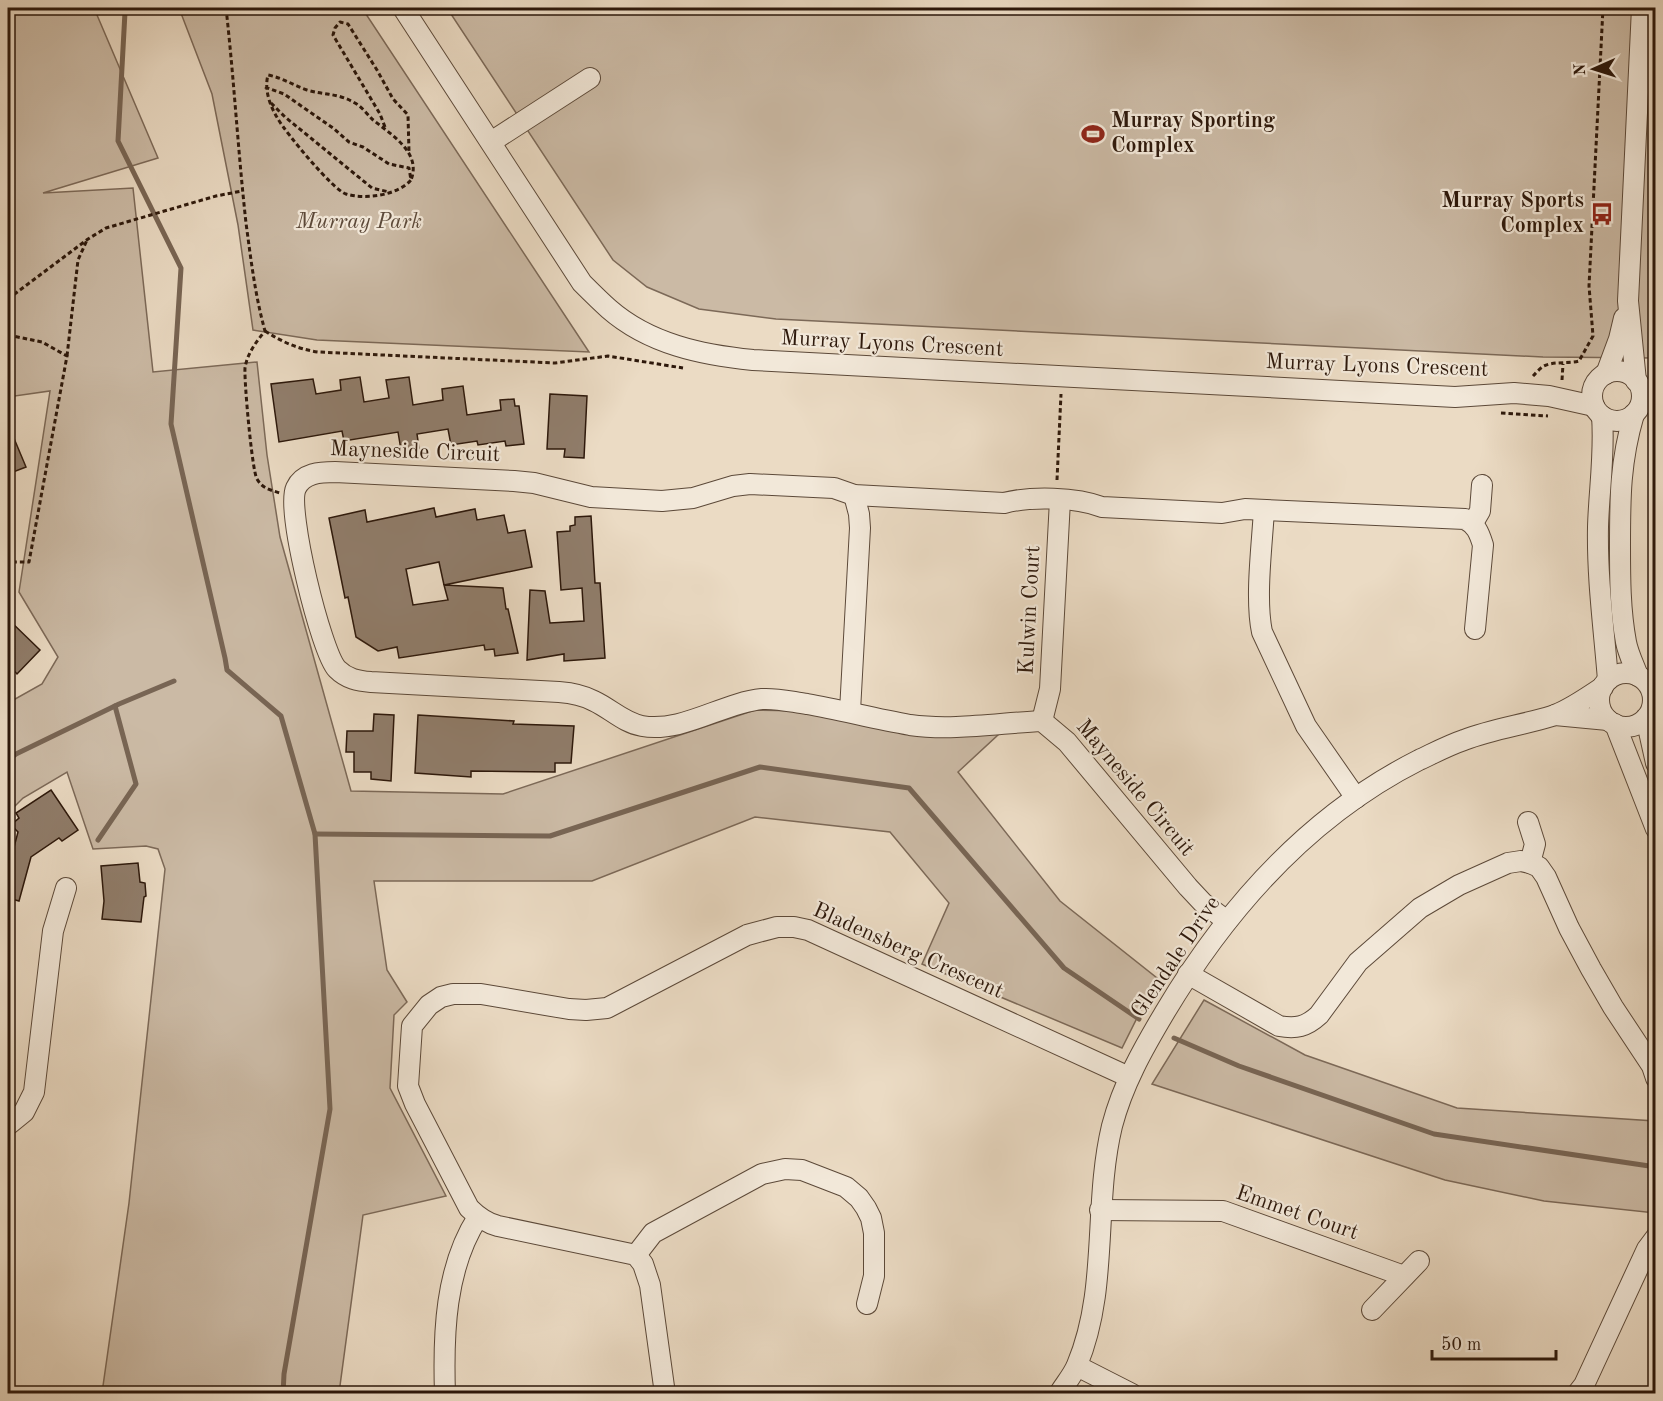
<svg xmlns="http://www.w3.org/2000/svg" width="1663" height="1401" font-family="'Old Standard TT',serif">
	<style>
		.green { fill: #cbbaa5; stroke: #7c6958; stroke-width: 1.5 }
		.lines { fill: none; stroke-linecap: round; stroke-linejoin: round }
		.stream { stroke: #786554; stroke-width: 5 }
		.building { fill: #907d6b; stroke: #2d180b; stroke-width: 1.5 }
		.minor-casing { stroke: #5c4939; stroke-width: 22 }
		.path { stroke: #2d180b; stroke-width: 3; stroke-dasharray: 4.5 3; stroke-linecap: butt }
		.minor { stroke: #f2e8d9; stroke-width: 20 }
		.labels { text-anchor: middle; dominant-baseline: central; stroke-width: 4.5; stroke-linejoin: round; paint-order: stroke }
		.poi-label { font-size: 22px; font-weight: bold; fill: #2d180b; stroke: #f2e8d9; text-anchor: start }
		.park-label { font-size: 22px; font-style: italic; fill: #5c4939; stroke: #f2e8d9 }
		.street-label { font-size: 22px; fill: #2d180b; stroke: #f2e8d9 }
	</style>
	<rect width="100%" height="100%" fill="#ebdbc4"/>
	<filter id="stains"><feTurbulence type="fractalNoise" baseFrequency=".00333" numOctaves="4"/><feColorMatrix values="0 0 0 0 .2 0 0 0 0 .09 0 0 0 0 .02 0 0 0 .5 -.17"/></filter>
	<radialGradient id="worn" r=".72"><stop offset=".6" stop-color="#630" stop-opacity="0"/><stop offset="1" stop-color="#630" stop-opacity=".3"/></radialGradient>
	<g class="green">
		<polygon points="8,8 94,8 158,158 43,193 133,188 153,372 257,362 267,455 280,537 351,791 503,794 755,710 809,711 999,734 958,772 1060,901 1157,978 1122,1048 922,964 949,903 890,832 755,817 592,881 374,881 387,970 407,1002 394,1015 390,1088 446,1196 363,1215 339,1393 102,1393 129,1203 165,869 158,849 146,846 93,849 67,772 23,798 8,813 8,703 42,684 58,657 19,592 50,391 8,397"/>
		<polygon points="179,8 362,8 589,352 317,340 253,330 238,225 212,94"/>
		<polygon points="447,8 1655,8 1655,358 1543,357 776,319 699,309 647,287 613,260"/>
		<polygon points="1204,1000 1305,1055 1457,1108 1655,1121 1655,1213 1544,1201 1445,1180 1152,1084"/>
	</g>
	<g class="lines">
		<g class="stream">
			<polyline points="121,8 125,12 118,141 181,268 171,424 225,658 227,670 281,716 315,834 330,1109 284,1374 283,1394"/>
			<polyline points="8,760 16,754 119,704 174,681"/>
			<polyline points="315,834 550,836 760,767 909,788 1064,968 1139,1019"/>
			<polyline points="98,840 136,784 115,706"/>
			<polyline points="1174,1038 1239,1066 1434,1134 1656,1167"/>
		</g>
	</g>
	<g class="building">
		<polygon points="360,377 364,402 389,398 386,380 409,377 413,405 443,400 442,389 463,386 467,415 501,410 500,400 514,399 515,406 519,406 524,444 506,446 505,441 478,445 477,441 451,445 448,429 417,434 420,454 402,456 398,432 344,441 342,431 279,442 271,384 313,379 316,394 341,390 340,380"/>
		<polygon points="550,394 587,396 584,458 564,457 565,449 547,449"/>
		<polygon points="8,424 26,467 8,474"/>
		<polygon points="434,508 436,517 475,509 477,520 504,515 508,533 525,530 532,567 444,585 439,562 406,569 413,605 448,600 444,585 503,588 506,609 508,609 518,653 495,656 494,649 485,650 484,645 399,658 397,647 378,651 356,637 348,597 345,598 329,518 365,510 367,522"/>
		<polygon points="591,516 595,583 600,583 605,658 564,661 564,654 527,660 530,590 545,591 550,623 584,621 582,588 561,590 557,532 570,531 570,526 575,525 575,517"/>
		<polygon points="8,619 40,650 17,674 8,664"/>
		<polygon points="374,714 394,715 391,781 371,779 371,772 354,772 354,752 346,752 347,731 373,731"/>
		<polygon points="418,715 514,721 513,724 574,726 571,763 555,763 555,772 471,771 471,777 415,773"/>
		<polygon points="51,790 78,830 62,841 59,838 31,857 19,901 8,898 8,853 12,855 18,832 11,825 19,818 16,813"/>
		<polygon points="138,863 140,882 145,883 146,896 144,897 141,922 102,919 104,901 101,866"/>
	</g>
	<g class="lines">
		<g class="minor-casing">
			<g id="minor">
				<path d="M403,8L582,283C591,292 600,301 609,309C649,344 702,355 753,360L1455,397L1514,393L1549,396L1594,406"/>
				<polyline points="491,142 590,78"/>
				<circle cx="1617" cy="396" r="25"/>
				<polyline points="1606,374 1619,339 1624,318"/>
				<polyline points="1636,381 1628,301 1642,8"/>
				<path d="M1634,414C1620,462 1620,497 1620,546C1620,577 1620,610 1626,642C1628,653 1634,665 1638,676"/>
				<path d="M1602,416C1605,453 1599,490 1598,527C1597,579 1604,629 1608,680"/>
				<path d="M1264,510C1262,545 1255,599 1262,632L1306,726L1356,798"/>
				<polyline points="1473,523 1480,511 1482,485"/>
				<circle cx="1626" cy="700" r="27"/>
				<polyline points="850,711 860,528 859,514 854,495"/>
				<polyline points="1555,715 1608,720"/>
				<polyline points="1646,718 1656,763"/>
				<polyline points="1042,721 1050,689 1060,500"/>
				<polyline points="1615,724 1656,829"/>
				<polyline points="1528,822 1535,844 1530,863"/>
				<path d="M1227,921L1203,903L1188,887L1067,742L1042,721C999,723 953,731 910,725C875,719 841,710 807,704C792,702 777,698 762,699C722,703 683,733 642,726C624,723 611,709 594,701C583,695 572,693 559,692L371,682C358,681 347,679 337,669C321,652 286,509 296,488C303,473 320,472 335,472L514,481L534,483L591,497L662,501L693,498L733,486L750,484L834,488L854,495L1004,503C1031,496 1076,497 1102,507L1222,513L1245,509L1465,519C1476,525 1479,532 1483,545L1475,629"/>
				<path d="M1188,974L1279,1026C1296,1029 1306,1027 1319,1015L1358,962L1420,908L1459,885L1508,863L1521,861L1530,863L1539,867L1546,877L1569,928L1591,969L1613,1007L1652,1066L1656,1078"/>
				<polyline points="8,1125 24,1112 34,1092 53,931 66,888"/>
				<polyline points="1100,1210 1223,1211 1404,1276"/>
				<polyline points="636,1255 653,1233 762,1174 785,1169 802,1170 846,1187 859,1198 866,1208 871,1218 874,1233 874,1276 867,1304"/>
				<polyline points="1372,1310 1419,1261"/>
				<polyline points="1077,1366 1132,1394"/>
				<path d="M445,1394C443,1334 445,1268 478,1217"/>
				<path d="M665,1394L650,1285L643,1264L636,1255L498,1226C486,1223 478,1217 469,1208L415,1104L408,1086L412,1026L429,1005L441,997L453,994H481L569,1009L586,1010L607,1008L747,935L777,927H794L808,930L1129,1077"/>
				<path d="M1059,1394C1065,1384 1073,1375 1077,1365C1109,1289 1093,1205 1112,1126C1123,1084 1143,1049 1165,1012C1227,908 1310,815 1419,760C1434,753 1449,745 1464,740C1492,729 1523,725 1552,716C1570,710 1587,697 1603,687"/>
				<polyline points="1577,1394 1584,1385 1647,1249 1656,1237"/>
			</g>
		</g>
		<g class="path">
			<path d="M226,8C234,79 238,151 246,223C251,260 255,295 265,331C256,342 247,354 245,368C244,380 252,471 257,479C262,488 270,490 280,493"/>
			<path d="M265,87L284,94L333,128L349,142L363,147L389,164L409,168L411,180C398,195 366,200 346,194C333,190 286,133 278,119C270,106 264,90 268,75C283,78 293,85 307,90C324,95 338,93 355,103C362,107 367,114 372,119C390,134 422,152 411,180"/>
			<polyline points="271,103 285,117 372,188 389,192"/>
			<polyline points="385,127 380,114 333,35 335,28 340,22 348,24 377,70 393,99 408,115 409,152"/>
			<polyline points="8,299 88,239 106,228 216,196 242,191"/>
			<path d="M265,331C282,342 298,349 318,352L555,363L608,356L683,368"/>
			<polyline points="8,335 42,342 67,356 29,562 8,562"/>
			<polyline points="1651,345 1655,345 1654,364"/>
			<polyline points="1655,345 1656,333"/>
			<polyline points="67,356 78,260 87,240"/>
			<path d="M1533,376C1536,373 1540,368 1544,366C1554,361 1569,364 1579,361L1593,336L1589,286L1603,8"/>
			<polyline points="1562,380 1563,364"/>
			<polyline points="1501,413 1548,416"/>
			<polyline points="1057,480 1061,394"/>
		</g>
		<use href="#minor" class="minor"/>
	</g>
	<defs>
		<g id="stadium-bare" transform="scale(1.8)"><path d="M0-5a6.5 5 0 1 0 0 10a6.5 5 0 1 0 0-10ZM-3.5-1.8h7v3.6h-7Z" fill="#8f2418" stroke="#f2e8d9" stroke-width="2.5" paint-order="stroke"/></g>
		<g id="bus-bare" transform="scale(1.8)"><path d="M-5-6H5V4H4V6H2V4H-2V6H-4V4H-5ZM-3.5-4V0h7V-4ZM-3.5 1.2v1.5H-2V1.2ZM2 1.2v1.5H3.5V1.2Z" fill="#8f2418" stroke="#f2e8d9" stroke-width="2.5" paint-order="stroke"/></g>
	</defs>
	<g fill-rule="evenodd">
		<use href="#stadium-bare" x="1093" y="134"/>
		<use href="#bus-bare" x="1602" y="214"/>
	</g>
	<g class="labels">
		<g class="poi-label">
			<text x="1111" y="121">Murray Sporting<tspan x="1111" dy="25">Complex</tspan></text>
			<text x="1584" y="201" text-anchor="end">Murray Sports<tspan x="1584" dy="25">Complex</tspan></text>
		</g>
		<g class="park-label">
			<text x="359" y="222">Murray Park</text>
		</g>
		<g class="street-label">
			<text transform="translate(892 344) rotate(3)">Murray Lyons Crescent</text>
			<text transform="translate(1377 366) rotate(2)">Murray Lyons Crescent</text>
			<text transform="translate(415 452) rotate(2)">Mayneside Circuit</text>
			<text transform="translate(1030 610) rotate(-87)">Kulwin Court</text>
			<text transform="translate(1135 788) rotate(50)">Mayneside Circuit</text>
			<text transform="translate(908 951) rotate(24)">Bladensberg Crescent</text>
			<text transform="translate(1176 957) rotate(-56)">Glendale Drive</text>
			<text transform="translate(1297 1213) rotate(19)">Emmet Court</text>
		</g>
	</g>
	<rect width="1663" height="1401" fill="none" stroke="#ebdbc4" stroke-width="30"/>
	<rect x="9" y="9" width="1645" height="1383" fill="none" stroke="#2d180b" stroke-width="3"/>
	<rect x="15" y="15" width="1633" height="1371" fill="none" stroke="#2d180b" stroke-width="1.5"/>
	<g transform="translate(1594 69) rotate(267)" stroke="#f2e8d9" stroke-width="4.5" paint-order="stroke">
	<path d="M0-4.5L10 22L0 15L-10 22Z" fill="#2d180b"/>
	<text y="-9" font-size="16" font-weight="bold" text-anchor="middle" fill="#2d180b">N</text>
	</g>
	<path d="M1432 1350v9h124v-9" fill="none" stroke="#2d180b" stroke-width="3"/>
	<text x="1441" y="1350" font-size="18" fill="#2d180b" stroke="#f2e8d9" stroke-width="4.5" paint-order="stroke">50 m</text>
	<rect width="100%" height="100%" filter="url(#stains)"/>
	<rect width="100%" height="100%" fill="url(#worn)"/>
</svg>
